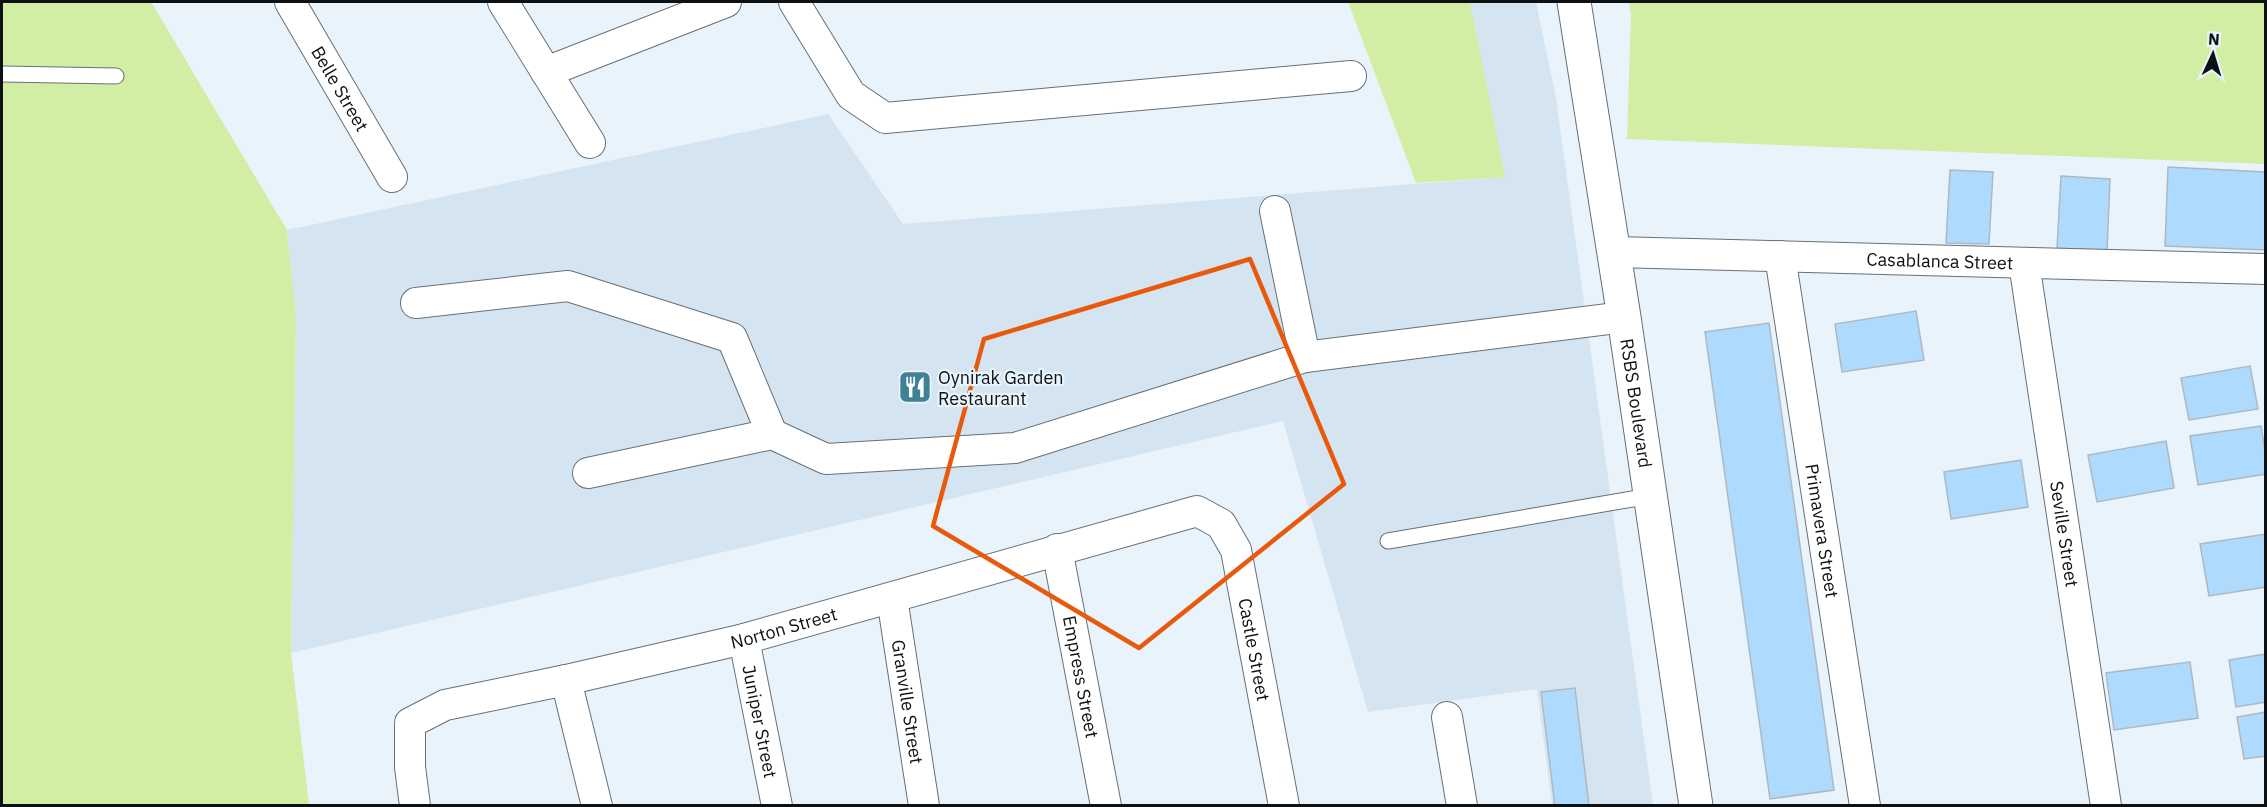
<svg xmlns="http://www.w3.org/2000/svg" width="2267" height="807" font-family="'IBM Plex Sans',sans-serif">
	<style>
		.built { fill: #d4e4f1 }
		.green { fill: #d2eda4 }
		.building { fill: #aedafd; stroke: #afb8c0; stroke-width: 1.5 }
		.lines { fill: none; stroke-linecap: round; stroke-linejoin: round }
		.service-casing { stroke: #677077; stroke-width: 17 }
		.minor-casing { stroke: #677077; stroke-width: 32 }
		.tertiary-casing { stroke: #677077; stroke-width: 35 }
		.service { stroke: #fff; stroke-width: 15 }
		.minor { stroke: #fff; stroke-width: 30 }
		.tertiary { stroke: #fff; stroke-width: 33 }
		.marked { fill: none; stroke: #e8590c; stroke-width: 4.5; stroke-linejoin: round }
		.labels { text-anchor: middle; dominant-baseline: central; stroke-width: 4.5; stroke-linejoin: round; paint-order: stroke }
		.street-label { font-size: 18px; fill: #0d1114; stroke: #e9f3fc }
		.poi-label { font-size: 18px; fill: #0d1114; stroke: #e9f3fc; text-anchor: start }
	</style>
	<rect width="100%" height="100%" fill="#e9f3fc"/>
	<polygon class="built" points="1470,2 1536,2 1556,98 1653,805 1552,805 1537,689 1368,712 1283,421 291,653 296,316 287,230 828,114 903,224 1504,177"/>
	<g class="green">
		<polygon points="2,2 151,2 287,230 296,316 291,653 309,805 2,806"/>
		<polygon points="1348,2 1470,2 1505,177 1416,183"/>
		<polygon points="1629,2 2265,2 2265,164 1627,139 1631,15"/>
	</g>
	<g class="building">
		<polygon points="2168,167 2266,172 2266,250 2165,246"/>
		<polygon points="1950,170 1993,172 1989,244 1946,243"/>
		<polygon points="2061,176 2110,179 2107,251 2057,248"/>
		<polygon points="1916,311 1924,360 1842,372 1835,324"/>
		<polygon points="1769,323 1834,790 1770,799 1705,332"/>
		<polygon points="2250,366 2258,409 2189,420 2181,378"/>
		<polygon points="2261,426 2266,456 2266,474 2198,485 2190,436"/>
		<polygon points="2166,441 2174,488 2097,502 2088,455"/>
		<polygon points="2021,460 2028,507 1951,519 1944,472"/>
		<polygon points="2266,534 2266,587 2209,596 2200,544"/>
		<polygon points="2266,654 2266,702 2236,707 2229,660"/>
		<polygon points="2190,662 2198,718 2114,730 2106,673"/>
		<polygon points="1575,688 1589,806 1555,806 1541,692"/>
		<polygon points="2266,712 2266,756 2244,759 2237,717"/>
	</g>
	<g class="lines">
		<g class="service-casing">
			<g id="service">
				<polyline points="2,74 116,76"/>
				<polyline points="1388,541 1650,496"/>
			</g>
		</g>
		<g class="minor-casing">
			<g id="minor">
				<path id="s1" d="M290,2L392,177"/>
				<polyline points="503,2 590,143"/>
				<polyline points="794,2 851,95 885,118 1351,76"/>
				<polyline points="546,72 726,2"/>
				<polyline points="1275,211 1305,357"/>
				<path id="s2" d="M1614,252L2266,269"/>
				<path id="s3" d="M1780,256L1865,806"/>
				<path id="s4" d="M2024,263L2106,806"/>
				<polyline points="416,303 568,286 732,338 772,434 826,459 1015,448 1305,357 1624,317"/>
				<polyline points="588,473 772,434"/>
				<path id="s5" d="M1057,549L1106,806"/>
				<path id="s6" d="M892,598L924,806"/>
				<path id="s7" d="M744,639L777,806"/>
				<polyline points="566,680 597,806"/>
				<polyline points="1447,717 1462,806"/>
				<path id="s8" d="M415,806L410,767V723L445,705L566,680L744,639L1197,511L1221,524L1236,550L1284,806"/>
			</g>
		</g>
		<g class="tertiary-casing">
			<g id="tertiary">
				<path id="s9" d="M1574,2L1624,317L1696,806"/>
			</g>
		</g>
		<use href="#service" class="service"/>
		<use href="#minor" class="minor"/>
		<use href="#tertiary" class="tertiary"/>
	</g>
	<path class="marked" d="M1250,259L1344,484L1139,648L933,526L984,339Z"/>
	<defs>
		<g id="restaurant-square" transform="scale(1.725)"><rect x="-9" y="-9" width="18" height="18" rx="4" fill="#418195" stroke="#e9f3fc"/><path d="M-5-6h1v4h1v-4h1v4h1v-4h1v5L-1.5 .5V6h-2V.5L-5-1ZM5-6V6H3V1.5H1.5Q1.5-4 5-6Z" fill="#fff"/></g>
	</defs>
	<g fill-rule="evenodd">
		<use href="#restaurant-square" x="915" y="387"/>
	</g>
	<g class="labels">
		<g class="street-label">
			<text stroke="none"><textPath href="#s1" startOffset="100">Belle Street</textPath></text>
			<text stroke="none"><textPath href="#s2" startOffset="326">Casablanca Street</textPath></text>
			<text stroke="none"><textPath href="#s9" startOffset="406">RSBS Boulevard</textPath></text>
			<text stroke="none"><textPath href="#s3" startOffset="278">Primavera Street</textPath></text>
			<text stroke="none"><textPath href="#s4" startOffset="274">Seville Street</textPath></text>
			<text stroke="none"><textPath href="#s8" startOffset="470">Norton Street</textPath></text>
			<text stroke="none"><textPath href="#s8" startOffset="1058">Castle Street</textPath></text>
			<text stroke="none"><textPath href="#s5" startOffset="130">Empress Street</textPath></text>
			<text stroke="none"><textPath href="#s6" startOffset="105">Granville Street</textPath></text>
			<text stroke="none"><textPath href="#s7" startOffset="84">Juniper Street</textPath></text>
		</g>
		<g class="poi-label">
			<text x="938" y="377">Oynirak Garden<tspan x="938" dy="21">Restaurant</tspan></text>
		</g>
	</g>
	<rect width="2267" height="807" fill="none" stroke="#0d1114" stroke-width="6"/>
	<g transform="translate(2213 54) rotate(4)" stroke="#e9f3fc" stroke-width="4.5" paint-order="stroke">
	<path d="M0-4.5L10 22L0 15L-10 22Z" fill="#0d1114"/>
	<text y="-9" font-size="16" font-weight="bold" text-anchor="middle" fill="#0d1114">N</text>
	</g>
</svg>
